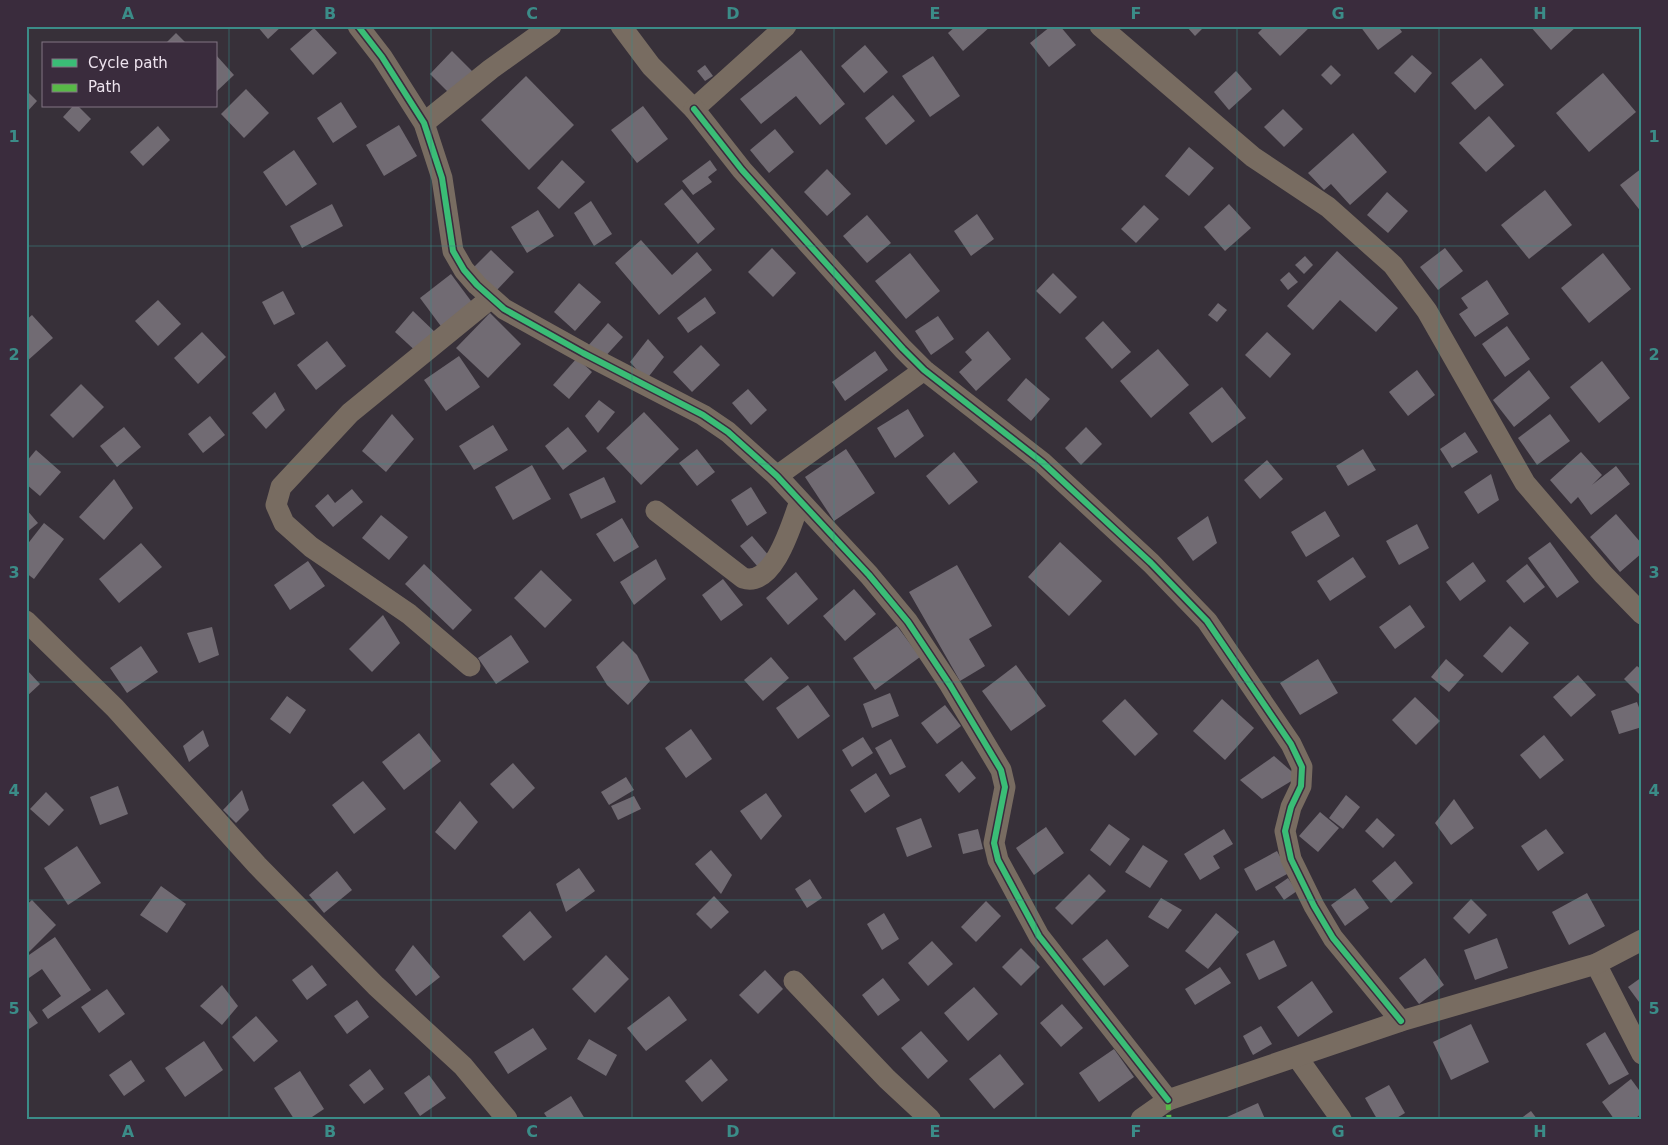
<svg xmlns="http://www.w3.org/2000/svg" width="1668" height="1145" font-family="'DejaVu Sans',sans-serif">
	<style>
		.building { fill: #716b73 }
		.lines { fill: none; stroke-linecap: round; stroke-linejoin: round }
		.minor { stroke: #786c61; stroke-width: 21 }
		.quiet { stroke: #58b947; stroke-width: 5; stroke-dasharray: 10 5; stroke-linecap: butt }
		.cycleway-casing { stroke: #3a2c3d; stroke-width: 9 }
		.cycleway { stroke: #3abd76; stroke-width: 6 }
		.grid { fill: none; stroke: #3b8c88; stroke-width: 1; stroke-opacity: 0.55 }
		.neatline { fill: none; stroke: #3b8c88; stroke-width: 2 }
		.grid-label { font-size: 16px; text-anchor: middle; font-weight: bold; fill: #3b8c88 }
	</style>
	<rect width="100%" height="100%" fill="#373039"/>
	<g class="building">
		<polygon points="257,26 282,26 268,39"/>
		<polygon points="956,26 991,26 963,51 948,33"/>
		<polygon points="1051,26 1060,26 1076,45 1049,67 1030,43"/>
		<polygon points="1186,26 1205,26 1195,36"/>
		<polygon points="1265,26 1311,26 1280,56 1258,33"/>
		<polygon points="1360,26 1398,26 1402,32 1378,50"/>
		<polygon points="1530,26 1577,26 1551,50"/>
		<polygon points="314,28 337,53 313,75 290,49"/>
		<polygon points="176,33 187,44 165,44"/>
		<polygon points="865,45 888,72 864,93 841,66"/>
		<polygon points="801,50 845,104 820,125 796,96 761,124 740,99"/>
		<polygon points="452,51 476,75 454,98 430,74"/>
		<polygon points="216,55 234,75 216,92"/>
		<polygon points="1412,55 1432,73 1415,93 1394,73"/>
		<polygon points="933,56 960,96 930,117 902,76"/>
		<polygon points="1481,58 1504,85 1475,110 1451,83"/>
		<polygon points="705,65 713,76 705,81 697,71"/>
		<polygon points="1331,65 1341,75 1331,85 1321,75"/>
		<polygon points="1236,71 1252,89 1229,110 1214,92"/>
		<polygon points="1603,73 1636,112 1589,152 1556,113"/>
		<polygon points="526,76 574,125 529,170 481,120"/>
		<polygon points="246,89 269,113 244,138 221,114"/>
		<polygon points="26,90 37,101 26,113"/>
		<polygon points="893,95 915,121 886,145 865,118"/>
		<polygon points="341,102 357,127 333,143 317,118"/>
		<polygon points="73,106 78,106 91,119 79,132 63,117"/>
		<polygon points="643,106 668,139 637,163 611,130"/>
		<polygon points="1283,109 1303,129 1284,147 1264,127"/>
		<polygon points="1489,116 1515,146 1486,172 1459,143"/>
		<polygon points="399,125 417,156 384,176 366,145"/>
		<polygon points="158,126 170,140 143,166 130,152"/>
		<polygon points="775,129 794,152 769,173 750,150"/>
		<polygon points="1353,133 1387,172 1350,205 1331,184 1324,190 1308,173"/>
		<polygon points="1189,147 1214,168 1189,196 1165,176"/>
		<polygon points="294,150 317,184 286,206 263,172"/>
		<polygon points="562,160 585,182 559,209 537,188"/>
		<polygon points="710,160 717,170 708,177 712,182 693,195 682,181"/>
		<polygon points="1642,168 1642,213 1620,185"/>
		<polygon points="827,169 851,194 827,216 804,192"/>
		<polygon points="682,189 715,229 698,244 664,204"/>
		<polygon points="1545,190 1572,225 1529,259 1501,225"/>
		<polygon points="1387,192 1408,211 1388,233 1367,215"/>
		<polygon points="591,201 612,234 594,246 574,213"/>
		<polygon points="332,204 343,226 302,248 290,226"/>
		<polygon points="1229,204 1251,228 1225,251 1204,227"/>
		<polygon points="1144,205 1159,219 1136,243 1121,229"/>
		<polygon points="538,210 554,236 527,253 511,227"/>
		<polygon points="977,214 994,239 971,256 954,231"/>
		<polygon points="867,215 891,243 867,263 843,236"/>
		<polygon points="641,240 672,275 697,252 712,270 659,315 615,263"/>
		<polygon points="772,248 796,273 773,297 748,272"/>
		<polygon points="1445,248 1463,271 1438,290 1420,267"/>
		<polygon points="491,250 514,272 496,291 473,268"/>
		<polygon points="1337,251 1398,308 1376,332 1340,300 1313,330 1287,306"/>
		<polygon points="910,253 940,291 906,319 875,281"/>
		<polygon points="1603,253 1631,289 1589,323 1561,288"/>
		<polygon points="1305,256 1313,265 1304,274 1295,265"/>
		<polygon points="1289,272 1298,282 1288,290 1280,280"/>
		<polygon points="1053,273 1077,297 1060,314 1036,291"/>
		<polygon points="451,274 474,305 443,329 420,298"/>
		<polygon points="1487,280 1509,314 1475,337 1459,314 1468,308 1461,298"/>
		<polygon points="579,283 601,302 575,331 554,312"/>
		<polygon points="283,291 295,314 274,325 262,302"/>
		<polygon points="705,297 716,313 688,333 677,318"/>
		<polygon points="158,300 181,324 158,346 135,321"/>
		<polygon points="1218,303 1227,310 1217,322 1208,315"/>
		<polygon points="413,311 438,335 420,355 395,332"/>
		<polygon points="490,313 521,344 488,378 456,348"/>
		<polygon points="32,315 53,338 26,362 26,320"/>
		<polygon points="938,316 954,339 931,355 915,331"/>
		<polygon points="1103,321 1131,352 1112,369 1085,338"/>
		<polygon points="608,323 623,337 602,360 587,347"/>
		<polygon points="1507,326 1530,359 1505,377 1482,344"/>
		<polygon points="988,331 1011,359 976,391 959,372 972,360 965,352"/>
		<polygon points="202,332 226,357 198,384 174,358"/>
		<polygon points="1267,332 1291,354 1270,378 1245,355"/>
		<polygon points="648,339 664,357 646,380 630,362"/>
		<polygon points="327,341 346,366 316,390 297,365"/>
		<polygon points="701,345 720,365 692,392 673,372"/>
		<polygon points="1158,349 1189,385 1151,418 1120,381"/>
		<polygon points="875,351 888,370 845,401 832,382"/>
		<polygon points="459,356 480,387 446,411 424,380"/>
		<polygon points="577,358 592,372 569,399 553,385"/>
		<polygon points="1602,361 1630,398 1599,423 1570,387"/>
		<polygon points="1417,370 1435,395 1408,416 1389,392"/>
		<polygon points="1529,370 1550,398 1514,427 1493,400"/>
		<polygon points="1026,378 1050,399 1031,421 1007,400"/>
		<polygon points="81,384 104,407 73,438 50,415"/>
		<polygon points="1222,387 1246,418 1212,443 1189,413"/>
		<polygon points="748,389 767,410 751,425 732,403"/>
		<polygon points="275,392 285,410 266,429 252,413"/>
		<polygon points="599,400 615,412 598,433 585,416"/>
		<polygon points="908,409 924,436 895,458 877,428"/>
		<polygon points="644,412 679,449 641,485 606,448"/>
		<polygon points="392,414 414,439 386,472 362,451"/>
		<polygon points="1550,414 1570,441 1537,465 1518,438"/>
		<polygon points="210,416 225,435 203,453 188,434"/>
		<polygon points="493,425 508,450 474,470 459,446"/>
		<polygon points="124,427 141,447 117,467 100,446"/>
		<polygon points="568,427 587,451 563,470 545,446"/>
		<polygon points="1086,427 1102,444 1081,465 1065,448"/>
		<polygon points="1465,432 1478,452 1452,468 1440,449"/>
		<polygon points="697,449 715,472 697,486 679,463"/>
		<polygon points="846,449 875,493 834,521 805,477"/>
		<polygon points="1363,449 1376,470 1348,486 1336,466"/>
		<polygon points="36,450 61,472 40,496 26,484 26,462"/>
		<polygon points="954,452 978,482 949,505 926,476"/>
		<polygon points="1581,452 1602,475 1592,485 1616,466 1630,484 1591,515 1578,497 1571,504 1550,480"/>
		<polygon points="1267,460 1283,479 1260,499 1244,480"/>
		<polygon points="532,465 551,499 513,520 495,487"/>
		<polygon points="1491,474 1499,500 1478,514 1464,492"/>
		<polygon points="604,477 616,502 581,519 569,494"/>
		<polygon points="114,479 133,508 104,540 79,517"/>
		<polygon points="751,487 767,513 747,526 731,500"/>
		<polygon points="352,489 363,502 333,527 315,506 328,494 335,503"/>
		<polygon points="26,509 38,523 26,533"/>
		<polygon points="1325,511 1340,536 1306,557 1291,532"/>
		<polygon points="1616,514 1642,544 1642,553 1620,572 1590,537"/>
		<polygon points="381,515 408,537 389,560 362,538"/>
		<polygon points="1208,516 1217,543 1193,561 1177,538"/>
		<polygon points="622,518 639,547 614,562 596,534"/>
		<polygon points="44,523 64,539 34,579 26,573 26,546"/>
		<polygon points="1417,524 1429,548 1399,565 1386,541"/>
		<polygon points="752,536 770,557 758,567 740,546"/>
		<polygon points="1060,542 1102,581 1069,616 1028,577"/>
		<polygon points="1550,542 1579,582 1557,598 1528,558"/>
		<polygon points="141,543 162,567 119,603 99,579"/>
		<polygon points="1353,557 1366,577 1330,601 1317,581"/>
		<polygon points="656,559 666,579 634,605 620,582"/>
		<polygon points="308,561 325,586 290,610 274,585"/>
		<polygon points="1473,562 1486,581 1460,601 1446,582"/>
		<polygon points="424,564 472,610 453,630 405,584"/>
		<polygon points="1527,564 1545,587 1524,603 1506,581"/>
		<polygon points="957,565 992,626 969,639 985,666 960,681 909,592"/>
		<polygon points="541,570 572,600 545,628 514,598"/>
		<polygon points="796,572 818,599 788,625 766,598"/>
		<polygon points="723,579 743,605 721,621 702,595"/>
		<polygon points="854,589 876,614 845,641 823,616"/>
		<polygon points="1410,605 1425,627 1395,649 1379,627"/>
		<polygon points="383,615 400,643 372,672 349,649"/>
		<polygon points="897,626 920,657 875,690 853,658"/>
		<polygon points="1510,626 1529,643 1502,673 1483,656"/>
		<polygon points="212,627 219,655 199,663 187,633"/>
		<polygon points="511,635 529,662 496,684 478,658"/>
		<polygon points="623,641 637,655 650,681 628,705 607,685 596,667"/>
		<polygon points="141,646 158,672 127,693 110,668"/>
		<polygon points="771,657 789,678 763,701 744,680"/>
		<polygon points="1318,659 1338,693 1300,715 1280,683"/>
		<polygon points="1446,659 1464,675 1449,692 1431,677"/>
		<polygon points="1016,665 1046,706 1011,731 982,691"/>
		<polygon points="1637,666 1642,670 1642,697 1624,679"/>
		<polygon points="26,669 40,684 26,697"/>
		<polygon points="1578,675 1596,695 1571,717 1553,697"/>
		<polygon points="808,685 830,716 798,739 776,708"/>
		<polygon points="890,693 899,716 872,728 863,704"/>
		<polygon points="287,696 306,710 290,734 270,719"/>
		<polygon points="1415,697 1440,721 1416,745 1392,720"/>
		<polygon points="1125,699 1158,734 1135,756 1102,721"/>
		<polygon points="1222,699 1254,728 1225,760 1193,731"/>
		<polygon points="1637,702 1642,716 1642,727 1619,734 1611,711"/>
		<polygon points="945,705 961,726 937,744 921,723"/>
		<polygon points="691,729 712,759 686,778 665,748"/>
		<polygon points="203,730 209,746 189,762 183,746"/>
		<polygon points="419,733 441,761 404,790 382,762"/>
		<polygon points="1544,735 1564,760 1540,779 1520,755"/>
		<polygon points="863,737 873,753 852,767 842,750"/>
		<polygon points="891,739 906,767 890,775 875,748"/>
		<polygon points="1274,756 1298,777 1262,799 1240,780"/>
		<polygon points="962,761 976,778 959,793 945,775"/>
		<polygon points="513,763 535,788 513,809 490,784"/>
		<polygon points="876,773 890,796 865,813 850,790"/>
		<polygon points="626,777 634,790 609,805 601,792"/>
		<polygon points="363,781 386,809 354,834 332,805"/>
		<polygon points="118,786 128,814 100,825 90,797"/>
		<polygon points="242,790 249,810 236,823 223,810"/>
		<polygon points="46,792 64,810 49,826 30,809"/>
		<polygon points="766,793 782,816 761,840 740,811"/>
		<polygon points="1346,795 1360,807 1343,829 1329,818"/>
		<polygon points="634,796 641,809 618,820 611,806"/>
		<polygon points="1454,799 1474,828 1451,845 1435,823"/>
		<polygon points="460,801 478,822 455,850 435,832"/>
		<polygon points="1320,812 1339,828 1318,852 1299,836"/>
		<polygon points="921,818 932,847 907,857 896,828"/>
		<polygon points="1377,818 1395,835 1383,848 1365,831"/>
		<polygon points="1109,824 1130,839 1110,866 1090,850"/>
		<polygon points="1046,827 1064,853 1034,875 1016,848"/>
		<polygon points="978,829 983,849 963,854 958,834"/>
		<polygon points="1224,829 1233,844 1213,856 1220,868 1200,880 1184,854"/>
		<polygon points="1546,829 1564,853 1538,871 1521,846"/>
		<polygon points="1143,845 1168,861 1150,888 1125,872"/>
		<polygon points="77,846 101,883 68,905 44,868"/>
		<polygon points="711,850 732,875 721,894 695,864"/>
		<polygon points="1277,851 1289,873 1256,891 1244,869"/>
		<polygon points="1395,861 1413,883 1391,903 1372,881"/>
		<polygon points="579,868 595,891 566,912 556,884"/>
		<polygon points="337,871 352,890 324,913 309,895"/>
		<polygon points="1089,874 1106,891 1072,925 1055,908"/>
		<polygon points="1288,878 1297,891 1284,900 1275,887"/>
		<polygon points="810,879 822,898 807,908 795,889"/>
		<polygon points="161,886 186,904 167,933 140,915"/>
		<polygon points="1355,888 1369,908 1345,926 1331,905"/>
		<polygon points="1587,893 1605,926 1569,945 1552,912"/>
		<polygon points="714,896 729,912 711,929 696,914"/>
		<polygon points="1161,898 1182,910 1168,929 1148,917"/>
		<polygon points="1471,899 1487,915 1469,934 1453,918"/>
		<polygon points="32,900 56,925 28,953 26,905"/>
		<polygon points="986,901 1001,916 976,942 961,927"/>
		<polygon points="530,911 552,937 524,961 502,936"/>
		<polygon points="884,913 899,939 882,950 867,924"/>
		<polygon points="1216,913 1239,932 1208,969 1185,951"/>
		<polygon points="55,937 91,990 48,1019 42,1010 61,996 42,969 26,980 26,957"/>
		<polygon points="1497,938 1508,968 1475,980 1464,950"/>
		<polygon points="1107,939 1129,966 1104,986 1082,959"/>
		<polygon points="1274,940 1287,966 1259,980 1246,954"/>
		<polygon points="932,941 953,964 928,986 908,963"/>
		<polygon points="413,945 440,977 416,996 395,970"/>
		<polygon points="1021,948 1040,967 1021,986 1002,967"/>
		<polygon points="606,955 629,979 595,1013 572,989"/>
		<polygon points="1425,958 1444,985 1419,1004 1399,978"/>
		<polygon points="312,965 327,985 307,1000 292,980"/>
		<polygon points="1220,967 1231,983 1195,1005 1185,989"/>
		<polygon points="765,970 783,989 758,1014 739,995"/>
		<polygon points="1642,977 1642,1006 1628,987"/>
		<polygon points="883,978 900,1000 878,1016 862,995"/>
		<polygon points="1312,981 1333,1012 1298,1037 1277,1007"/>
		<polygon points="222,985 238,1006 222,1025 200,1006"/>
		<polygon points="974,987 998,1014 968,1041 944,1013"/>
		<polygon points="107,989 125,1014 99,1033 81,1007"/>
		<polygon points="669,996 687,1020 646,1051 627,1028"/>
		<polygon points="357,1000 369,1017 347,1034 334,1016"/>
		<polygon points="1062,1004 1083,1028 1061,1047 1040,1023"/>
		<polygon points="26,1006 38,1023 26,1031"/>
		<polygon points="256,1016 278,1041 254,1062 232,1037"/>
		<polygon points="1471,1024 1489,1062 1451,1080 1433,1042"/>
		<polygon points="1261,1026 1272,1044 1253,1055 1243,1036"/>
		<polygon points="533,1028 547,1049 508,1074 494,1052"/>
		<polygon points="921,1031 948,1061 928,1079 901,1048"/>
		<polygon points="1605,1032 1629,1074 1609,1085 1586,1044"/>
		<polygon points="589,1039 617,1055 606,1076 577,1059"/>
		<polygon points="204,1041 223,1070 185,1097 165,1068"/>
		<polygon points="1114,1049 1134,1077 1099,1102 1079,1073"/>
		<polygon points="1000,1054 1024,1084 994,1109 969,1079"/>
		<polygon points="711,1059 728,1080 702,1102 685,1081"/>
		<polygon points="131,1060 145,1081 124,1096 109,1075"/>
		<polygon points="370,1069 384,1089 364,1104 349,1085"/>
		<polygon points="300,1071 324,1109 309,1119 294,1119 274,1088"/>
		<polygon points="429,1075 446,1098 420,1116 404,1093"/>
		<polygon points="1631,1079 1642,1094 1642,1113 1635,1119 1614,1119 1602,1102"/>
		<polygon points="1389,1085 1405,1113 1395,1119 1377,1119 1365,1098"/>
		<polygon points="571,1096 585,1119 548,1119 544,1113"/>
		<polygon points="1258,1103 1265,1119 1227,1119 1227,1117"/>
		<polygon points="1531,1111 1537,1119 1520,1119"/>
	</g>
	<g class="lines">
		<g class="minor">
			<polyline points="358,26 382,57 424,123 442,178 453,251 464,270 477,285 504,309 583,353 703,415 728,432 777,476 869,575 908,622 950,685 1001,770 1005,787 994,843 998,860 1039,936 1168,1100"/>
			<polyline points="621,26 651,66 694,109 786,26"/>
			<polyline points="1100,26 1253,157 1328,207 1393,265 1427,311 1525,483 1603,574 1642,614"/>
			<polyline points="694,109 742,170 903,349 924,370 1042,462 1151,563 1207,621 1291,744 1302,767 1301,786 1291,807 1285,831 1291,859 1314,906 1333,938 1401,1021"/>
			<polyline points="424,123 491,69 551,26"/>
			<polyline points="777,476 924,370"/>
			<path d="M656,511L743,578C774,588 792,523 800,501"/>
			<polyline points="26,621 115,708 257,865 376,986 463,1066 507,1119"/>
			<polyline points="470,666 409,614 311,547 284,523 276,505 281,487 350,413 491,298"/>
			<polyline points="1596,964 1642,1054"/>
			<polyline points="794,981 887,1079 930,1119"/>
			<polyline points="1297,1057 1341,1119"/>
			<polyline points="1141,1119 1168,1100 1401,1021 1596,964 1642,940"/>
		</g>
		<polyline class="quiet" points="1168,1100 1169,1119"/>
		<g class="cycleway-casing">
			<g id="cycleway">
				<polyline points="358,26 382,57 424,123 442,178 453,251 464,270 477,285 504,309 583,353 703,415 728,432 777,476 869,575 908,622 950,685 1001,770 1005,787 994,843 998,860 1039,936 1168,1100"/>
				<polyline points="694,109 742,170 903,349 924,370 1042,462 1151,563 1207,621 1291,744 1302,767 1301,786 1291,807 1285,831 1291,859 1314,906 1333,938 1401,1021"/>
			</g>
		</g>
		<use href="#cycleway" class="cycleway"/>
	</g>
	<path class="grid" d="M229,26V1119M431,26V1119M632,26V1119M834,26V1119M1036,26V1119M1237,26V1119M1439,26V1119M26,246H1642M26,464H1642M26,682H1642M26,900H1642"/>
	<rect width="1668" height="1145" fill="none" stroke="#3a2c3d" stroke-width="55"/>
	<rect x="42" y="42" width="175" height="65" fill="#3a2c3d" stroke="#827584"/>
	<rect x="52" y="59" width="25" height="8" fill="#3abd76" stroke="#827584"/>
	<text x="88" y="68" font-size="15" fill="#ede3ee">Cycle path</text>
	<rect x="52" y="84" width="25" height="8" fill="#58b947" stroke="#827584"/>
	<text x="88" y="92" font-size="15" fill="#ede3ee">Path</text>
	<rect x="28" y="28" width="1612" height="1090" class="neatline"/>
	<g class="grid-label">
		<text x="128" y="19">A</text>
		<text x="330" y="19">B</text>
		<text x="532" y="19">C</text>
		<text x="733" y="19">D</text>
		<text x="935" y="19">E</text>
		<text x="1136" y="19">F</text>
		<text x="1338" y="19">G</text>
		<text x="1540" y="19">H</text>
		<text x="14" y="142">1</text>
		<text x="1654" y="142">1</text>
		<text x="14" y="360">2</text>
		<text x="1654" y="360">2</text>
		<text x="14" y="578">3</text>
		<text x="1654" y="578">3</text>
		<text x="14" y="796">4</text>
		<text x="1654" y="796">4</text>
		<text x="14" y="1014">5</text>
		<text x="1654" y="1014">5</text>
		<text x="128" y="1137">A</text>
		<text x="330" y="1137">B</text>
		<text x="532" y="1137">C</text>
		<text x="733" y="1137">D</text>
		<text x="935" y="1137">E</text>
		<text x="1136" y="1137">F</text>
		<text x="1338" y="1137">G</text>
		<text x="1540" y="1137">H</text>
	</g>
</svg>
